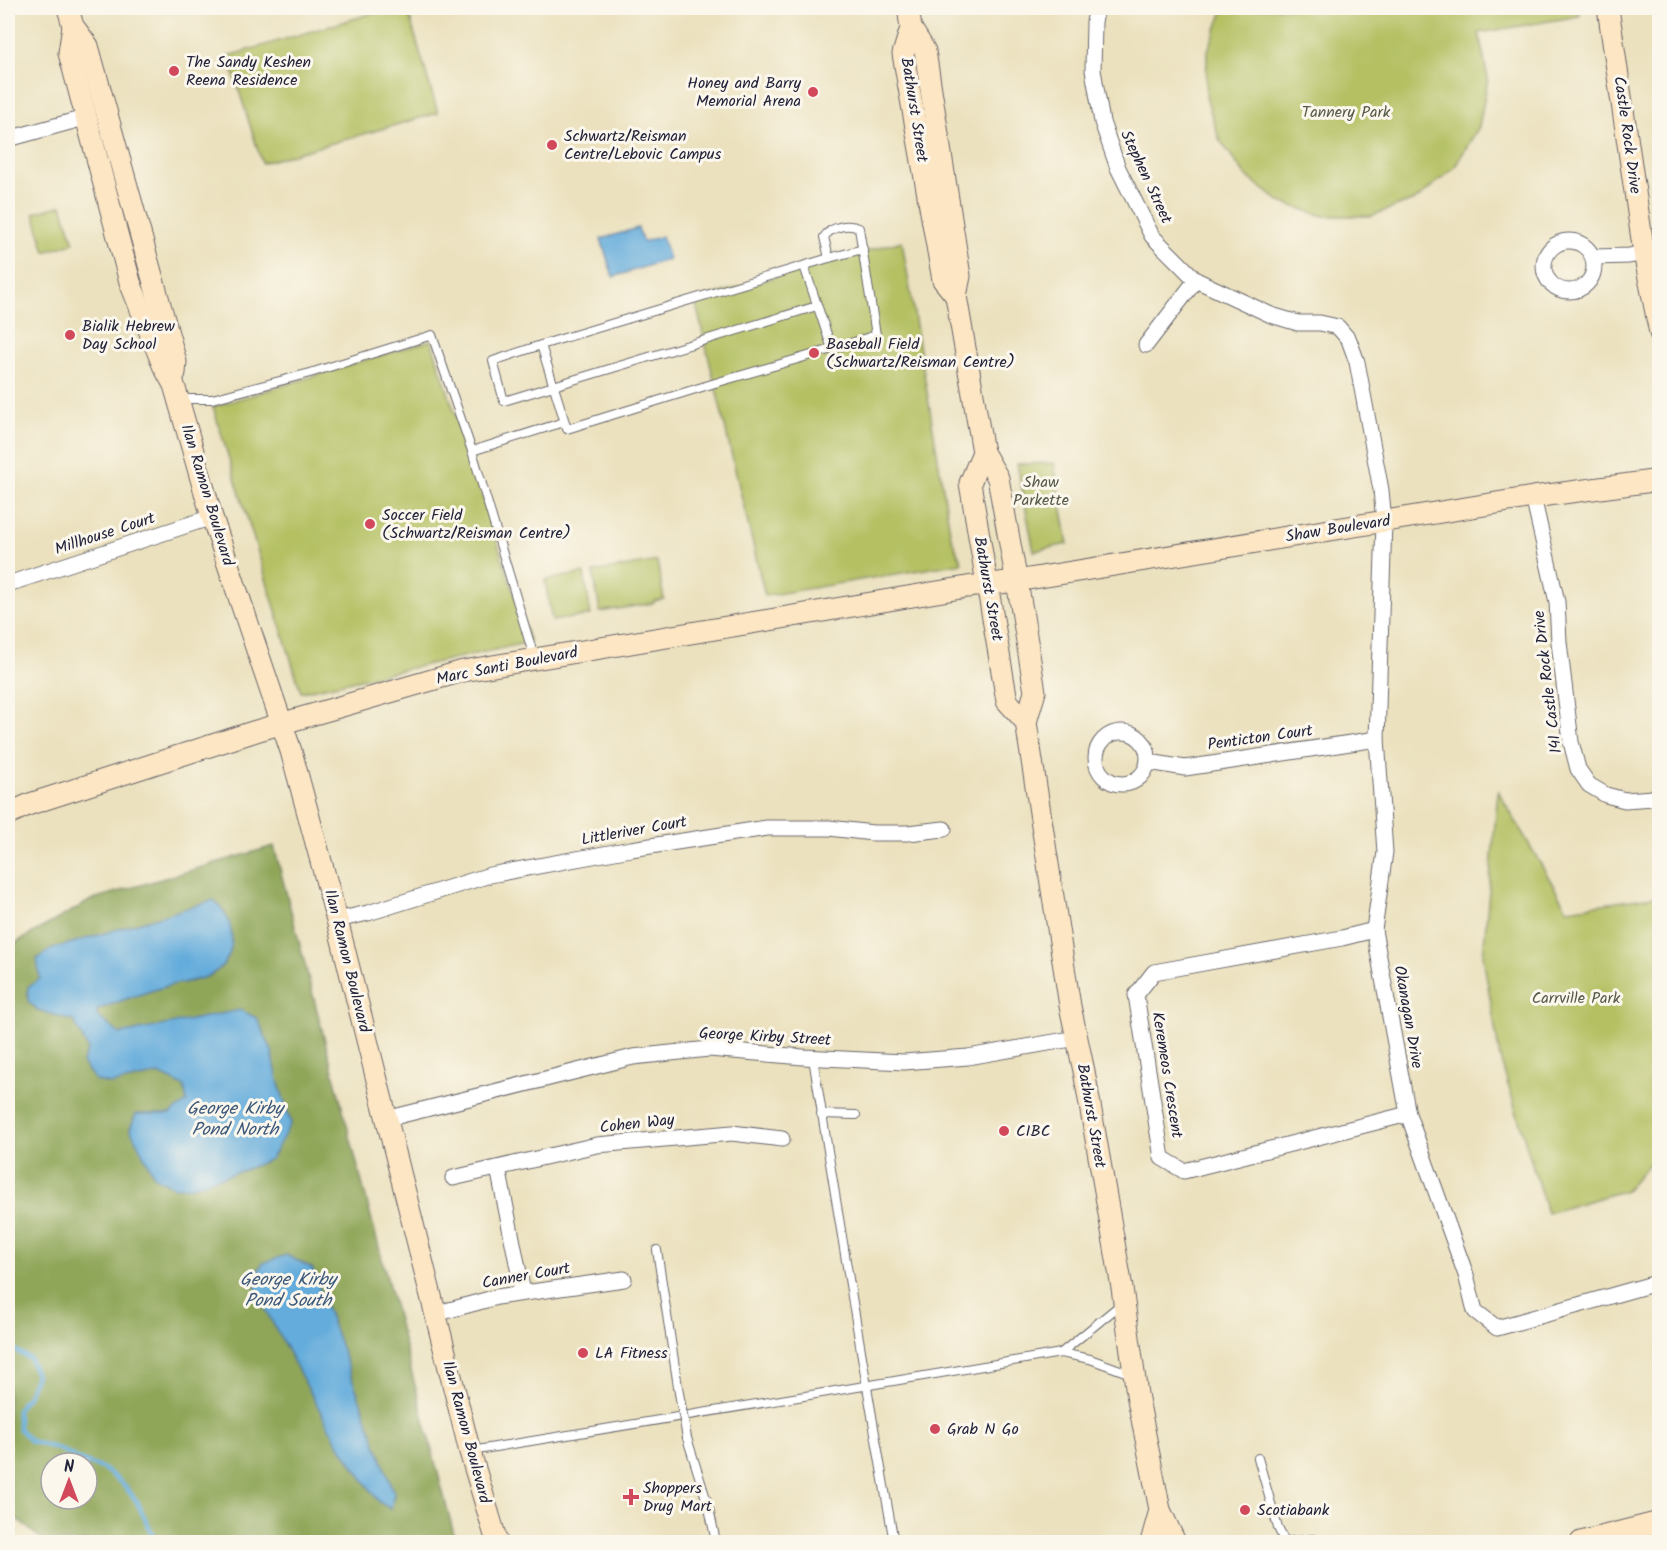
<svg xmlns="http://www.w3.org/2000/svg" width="1667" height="1550" font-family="Kalam,sans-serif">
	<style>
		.green { fill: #b4c062; stroke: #6b714e; stroke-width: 1.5 }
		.forest { fill: #8fa658; stroke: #58644a; stroke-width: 1.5; fill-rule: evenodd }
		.water { fill: #64acdb; stroke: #43678b; stroke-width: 1.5 }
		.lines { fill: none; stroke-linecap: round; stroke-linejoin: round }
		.stream { stroke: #64acdb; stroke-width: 4.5 }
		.lane-casing { stroke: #686569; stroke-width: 10 }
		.street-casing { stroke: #686569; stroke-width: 17 }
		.secondary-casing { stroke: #686569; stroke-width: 23 }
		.lane { stroke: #fff; stroke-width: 8 }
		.street { stroke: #fff; stroke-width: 15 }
		.secondary { stroke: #fce6c4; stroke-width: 21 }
		.lane-bridge-casing { stroke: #686569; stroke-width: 10; stroke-linecap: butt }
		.lane-bridge { stroke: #fff; stroke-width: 8 }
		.poi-dot { fill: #d1495b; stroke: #fbf7ec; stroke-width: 2 }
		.labels { text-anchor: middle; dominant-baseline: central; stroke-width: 6; stroke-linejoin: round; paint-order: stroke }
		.poi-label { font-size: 16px; fill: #22223b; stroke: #fbf7ec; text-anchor: start }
		.street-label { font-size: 16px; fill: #22223b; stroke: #fbf7ec }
		.park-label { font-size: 16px; fill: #555949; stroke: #fbf7ec }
		.water-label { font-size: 18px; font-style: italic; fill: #3c597b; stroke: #fbf7ec }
	</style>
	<rect width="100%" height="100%" fill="#fbf7ec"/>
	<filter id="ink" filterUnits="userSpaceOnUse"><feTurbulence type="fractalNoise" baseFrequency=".0167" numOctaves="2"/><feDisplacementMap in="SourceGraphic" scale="12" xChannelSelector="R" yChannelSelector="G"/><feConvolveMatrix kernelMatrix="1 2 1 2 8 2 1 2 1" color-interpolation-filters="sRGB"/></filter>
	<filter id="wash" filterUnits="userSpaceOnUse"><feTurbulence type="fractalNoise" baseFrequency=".008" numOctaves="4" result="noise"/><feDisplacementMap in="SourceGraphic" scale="24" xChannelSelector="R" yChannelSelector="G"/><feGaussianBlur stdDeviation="1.35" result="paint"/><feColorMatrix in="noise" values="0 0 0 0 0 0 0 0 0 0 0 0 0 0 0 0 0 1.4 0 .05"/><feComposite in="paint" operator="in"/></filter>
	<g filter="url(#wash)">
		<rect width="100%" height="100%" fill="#ebe1be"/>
		<g class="green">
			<polygon points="390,8 407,8 438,113 262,163 228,56"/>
			<polygon points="1224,8 1578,8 1580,16 1479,33 1488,79 1479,127 1454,168 1417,199 1371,216 1323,216 1280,202 1245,175 1219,139 1206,97 1207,53"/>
			<polygon points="62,205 74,243 45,252 34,213"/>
			<polygon points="902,241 951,537 962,563 765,596 695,300"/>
			<polygon points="431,340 530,642 301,692 213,407"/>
			<polygon points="1054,463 1068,544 1034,551 1017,464"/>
			<polygon points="657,561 664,599 654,601 654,603 600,612 593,572"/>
			<polygon points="584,573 591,615 552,621 545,580"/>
			<polygon points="1498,791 1567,909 1659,896 1659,1153 1626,1190 1547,1213 1500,1058 1483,956"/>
		</g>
		<path class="forest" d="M274,846L456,1542H45L8,1512V947L93,899ZM51,1463H87V1499H51Z"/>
		<g class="water">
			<polygon points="638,228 643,242 662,236 669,259 613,277 601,239"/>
			<path d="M214,900C236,921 240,957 212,974C201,981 183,982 171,985C146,992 122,1000 97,1010V1016L120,1034L240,1010L257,1018L272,1051L278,1081L291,1123L271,1159L244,1170L192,1186L174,1187L155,1177L130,1129L136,1114H170L187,1102L184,1086L159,1074L111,1084L96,1081L82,1063L88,1049L74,1021L38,1010L28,1001V987L40,979L37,959L52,949Z"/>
			<polygon points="286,1255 312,1268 394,1493 391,1509 379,1502 337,1442 256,1292 256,1274 263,1263"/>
		</g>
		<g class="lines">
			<polyline class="stream" points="8,1346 30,1359 36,1375 28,1395 17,1410 19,1428 30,1441 59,1449 80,1460 104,1469 122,1483 136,1500 156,1542"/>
		</g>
	</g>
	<g filter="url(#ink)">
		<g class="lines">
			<g class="lane-casing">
				<g id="lane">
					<path d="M829,258L824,237C831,227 847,223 859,228L876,335L832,349"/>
					<polyline points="804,266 832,349 715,383 567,429 541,345 829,258 863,249"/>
					<polyline points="541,345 493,361 504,401 817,306"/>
					<polyline points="179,399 212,399 310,373 432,335 472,451 534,657"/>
					<polyline points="472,451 564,422"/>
					<path d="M813,1058C839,1219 865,1381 894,1542"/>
					<polyline points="821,1114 856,1115"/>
					<polyline points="657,1250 679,1393"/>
					<polyline points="1061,1353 1120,1305"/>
					<polyline points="687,1438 709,1508 716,1542"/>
					<path d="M471,1451C667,1418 865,1387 1061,1353L1090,1359L1131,1374"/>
					<polyline points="1258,1458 1278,1528 1285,1542 1314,1539"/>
				</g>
			</g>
			<g class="street-casing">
				<g id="street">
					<polyline points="1097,8 1094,22 1093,70 1102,122 1118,168 1152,236 1196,280 1271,315 1298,323 1320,323 1338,327 1349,340 1357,362 1381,490 1384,522 1377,739 1385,852 1374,930 1408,1114 1466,1275 1475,1311 1497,1328 1660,1282"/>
					<polyline points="8,139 88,117"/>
					<circle cx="1569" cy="266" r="25"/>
					<polyline points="1594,257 1629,256 1644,253"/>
					<polyline points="1146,345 1196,280"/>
					<polyline points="1533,497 1557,602 1559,642 1571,742 1578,769 1589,785 1606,795 1625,800 1653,798 1660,793"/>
					<polyline points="8,584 212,517"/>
					<circle cx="1122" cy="758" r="26"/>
					<polyline points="1149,762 1185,768 1377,739"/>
					<polyline points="337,920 368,913 490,875 631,849 767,828 829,828 873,833 908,833 944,829"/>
					<polyline points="1374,930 1342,938 1154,972 1136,995 1162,1158 1184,1171 1408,1114"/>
					<polyline points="386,1119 633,1057 709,1049 803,1057 904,1062 968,1057 1077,1038"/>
					<polyline points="498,1168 523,1293"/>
					<polyline points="453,1178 597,1145 732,1133 782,1139"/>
					<polyline points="435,1314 497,1297 624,1279"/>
				</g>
			</g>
			<g class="secondary-casing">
				<g id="secondary">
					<polyline points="68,8 73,26 88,46 176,362 175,373"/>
					<polyline points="908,8 911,28 925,51 960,276 956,296 983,452 998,478 1022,610 1035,692 1026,722 1070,1006 1084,1071 1122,1288 1137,1394 1160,1510 1175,1542"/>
					<polyline points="1608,8 1644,253 1660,333"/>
					<polyline points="73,26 69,53 130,282 163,365 174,385 212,517 291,751 337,920 470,1452 497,1542"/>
					<polyline points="911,28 903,54 943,280 956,296"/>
					<polyline points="983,452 970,483 1007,701 1026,722"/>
					<polyline points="8,814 30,804 256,731 463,671 967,587 1016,581 1533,497 1660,480"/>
					<polyline points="1151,1542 1160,1510"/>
					<polyline points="1581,1542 1660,1522"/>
				</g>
			</g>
			<use href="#lane" class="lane"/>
			<use href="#street" class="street"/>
			<use href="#secondary" class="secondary"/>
			<g class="lane-bridge-casing">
				<polyline id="lane-bridge" points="679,1393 687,1438"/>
			</g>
			<use href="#lane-bridge" class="lane-bridge"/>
		</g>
	</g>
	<g class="poi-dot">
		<circle cx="174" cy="71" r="6"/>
		<circle cx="813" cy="92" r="6"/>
		<circle cx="552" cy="145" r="6"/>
		<circle cx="70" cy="335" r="6"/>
		<circle cx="814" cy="353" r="6"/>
		<circle cx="370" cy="524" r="6"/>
		<circle cx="1004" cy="1131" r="6"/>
		<circle cx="583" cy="1353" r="6"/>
		<circle cx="935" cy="1429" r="6"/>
		<path d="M628 1488h6v6h6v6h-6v6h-6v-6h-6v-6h6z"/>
		<circle cx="1245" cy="1510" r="6"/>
	</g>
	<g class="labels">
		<g class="poi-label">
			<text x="186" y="62">The Sandy Keshen<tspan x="186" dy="18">Reena Residence</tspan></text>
			<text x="801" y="83" text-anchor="end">Honey and Barry<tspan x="801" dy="18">Memorial Arena</tspan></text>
			<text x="564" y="136">Schwartz/Reisman<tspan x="564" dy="18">Centre/Lebovic Campus</tspan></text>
			<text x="82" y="326">Bialik Hebrew<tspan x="82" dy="18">Day School</tspan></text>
			<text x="826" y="344">Baseball Field<tspan x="826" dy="18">(Schwartz/Reisman Centre)</tspan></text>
			<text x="382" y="515">Soccer Field<tspan x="382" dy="18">(Schwartz/Reisman Centre)</tspan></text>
			<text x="1016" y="1131">CIBC</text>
			<text x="595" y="1353">LA Fitness</text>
			<text x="947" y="1429">Grab N Go</text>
			<text x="643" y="1488">Shoppers<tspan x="643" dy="18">Drug Mart</tspan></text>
			<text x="1257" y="1510">Scotiabank</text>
		</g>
		<g class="street-label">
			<text transform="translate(914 110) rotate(81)">Bathurst Street</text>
			<text transform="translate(1627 135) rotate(82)">Castle Rock Drive</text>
			<text transform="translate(1146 177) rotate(65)">Stephen Street</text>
			<text transform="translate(207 495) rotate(73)">Ilan Ramon Boulevard</text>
			<text transform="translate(1338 529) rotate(-9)">Shaw Boulevard</text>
			<text transform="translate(105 534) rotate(-18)">Millhouse Court</text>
			<text transform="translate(988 589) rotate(80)">Bathurst Street</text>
			<text transform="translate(507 666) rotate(-11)">Marc Santi Boulevard</text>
			<text transform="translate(1548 682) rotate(-97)">141 Castle Rock Drive</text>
			<text transform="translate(1260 738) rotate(-8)">Penticton Court</text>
			<text transform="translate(634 831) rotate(-10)">Littleriver Court</text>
			<text transform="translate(347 961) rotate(76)">Ilan Ramon Boulevard</text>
			<text transform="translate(1408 1017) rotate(80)">Okanagan Drive</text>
			<text transform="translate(765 1037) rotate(3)">George Kirby Street</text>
			<text transform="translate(1167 1075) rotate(81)">Keremeos Crescent</text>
			<text transform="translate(1091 1116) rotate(80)">Bathurst Street</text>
			<text transform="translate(637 1124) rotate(-6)">Cohen Way</text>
			<text transform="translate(526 1276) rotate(-10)">Canner Court</text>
			<text transform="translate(466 1432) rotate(75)">Ilan Ramon Boulevard</text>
		</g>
		<g class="park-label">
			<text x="1346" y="112">Tannery Park</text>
			<text x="1041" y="482">Shaw<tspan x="1041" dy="18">Parkette</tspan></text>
			<text x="1576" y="998">Carrville Park</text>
		</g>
		<g class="water-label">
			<text x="235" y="1109">George Kirby<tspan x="235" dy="21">Pond North</tspan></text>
			<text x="288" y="1280">George Kirby<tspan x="288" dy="21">Pond South</tspan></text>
		</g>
	</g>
	<rect width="1667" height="1550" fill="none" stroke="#fbf7ec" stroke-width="30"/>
	<g transform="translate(69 1481)"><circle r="28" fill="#fbf7ec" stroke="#a4a2a5" stroke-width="1.5"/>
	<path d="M0-4.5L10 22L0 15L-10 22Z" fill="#d1495b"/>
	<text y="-9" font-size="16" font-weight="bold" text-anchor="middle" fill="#22223b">N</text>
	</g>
</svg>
